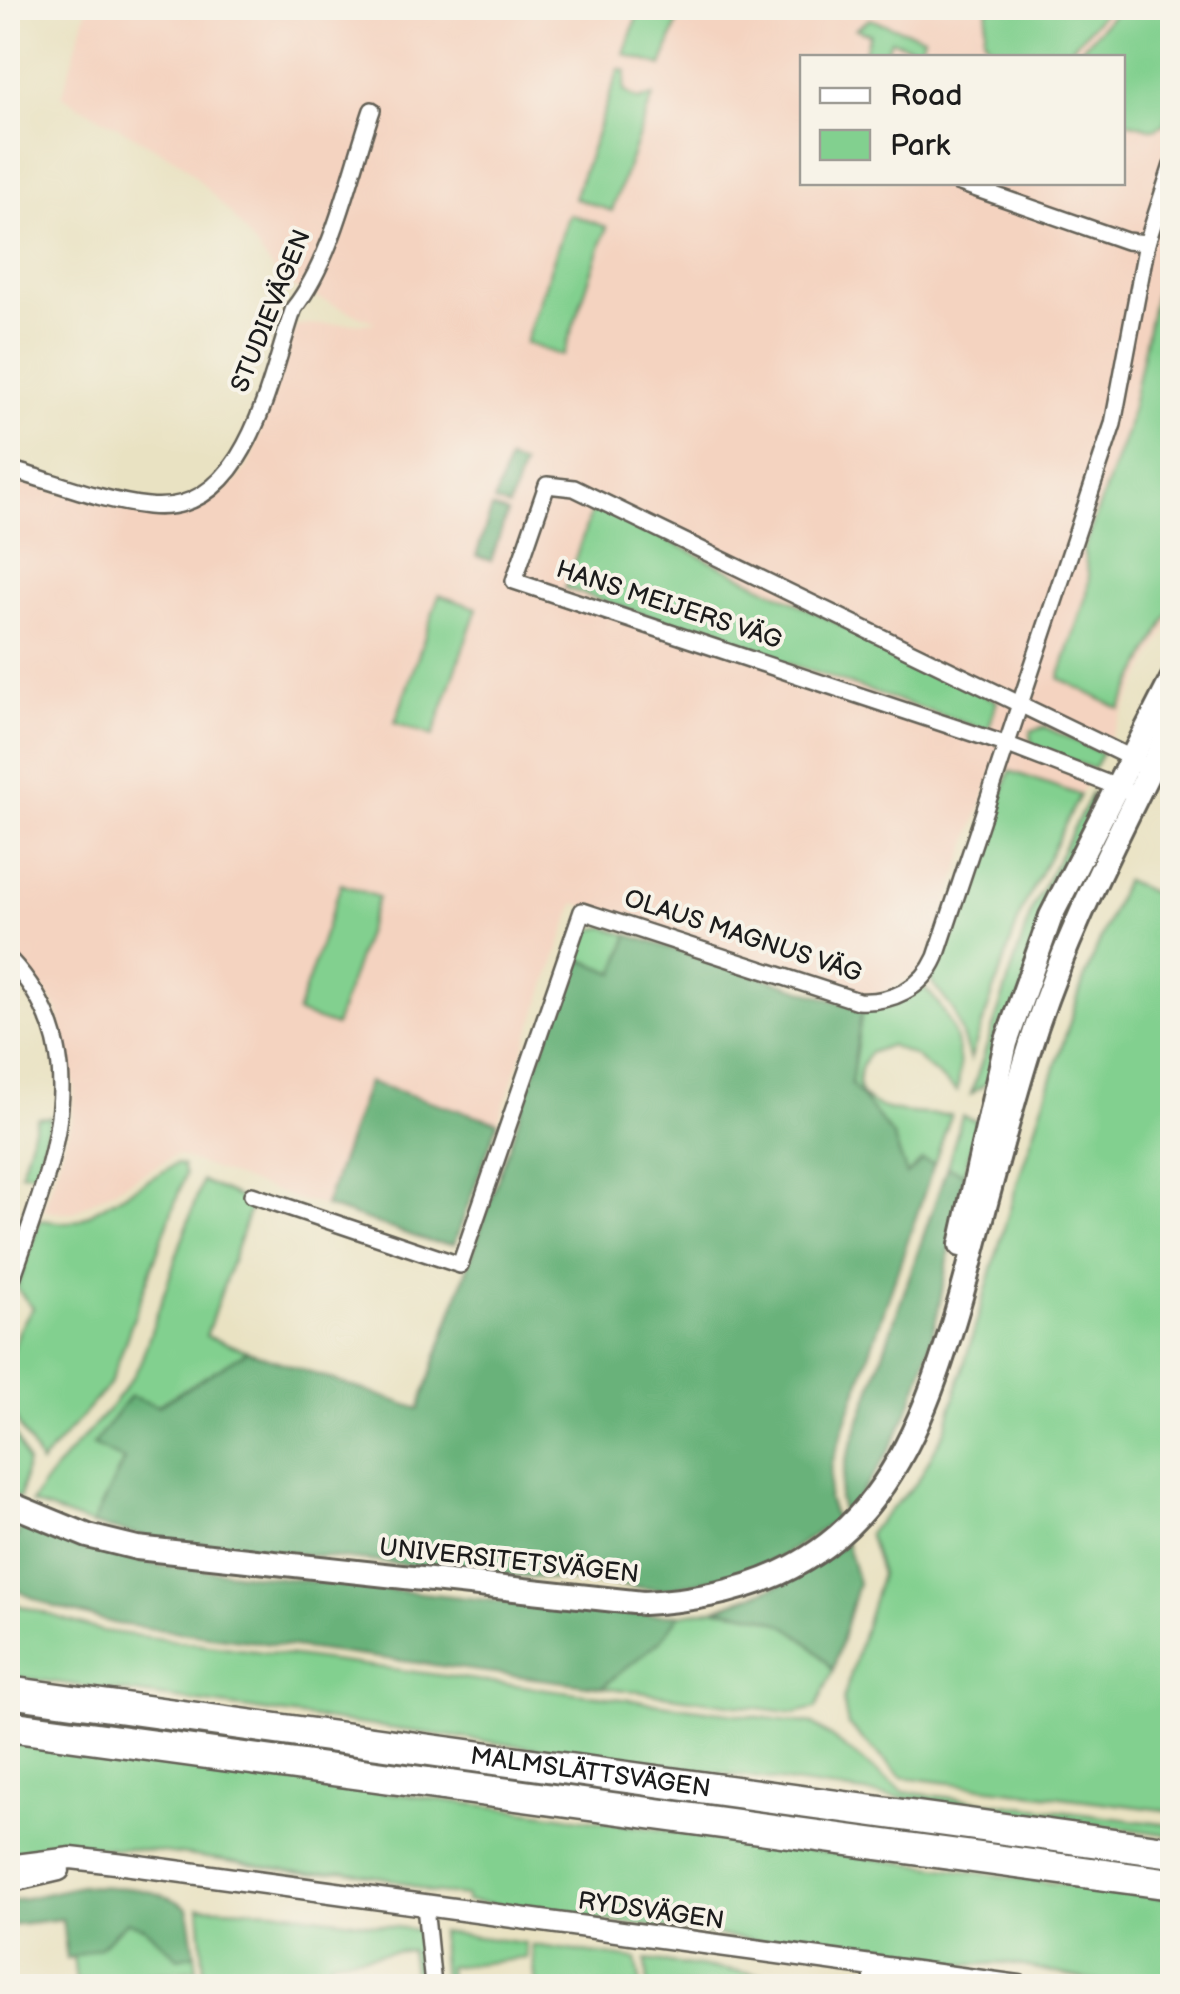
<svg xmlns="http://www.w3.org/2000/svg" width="1180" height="1994" font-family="'Balsamiq Sans',sans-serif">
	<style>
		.built { fill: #f4d3c0; fill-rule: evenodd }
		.green { fill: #82d08f; stroke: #4f7656; stroke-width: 2.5 }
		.forest { fill: #69b27a; stroke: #42674b; stroke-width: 2.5 }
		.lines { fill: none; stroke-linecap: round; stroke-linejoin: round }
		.minor-casing { stroke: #646156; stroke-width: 20 }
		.tertiary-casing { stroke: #646156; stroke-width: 25 }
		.secondary-casing { stroke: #646156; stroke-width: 28 }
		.motorway-casing { stroke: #646156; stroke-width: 35 }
		.minor { stroke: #fff; stroke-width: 15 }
		.tertiary { stroke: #fff; stroke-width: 20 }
		.secondary { stroke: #fff; stroke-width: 22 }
		.motorway { stroke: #fff; stroke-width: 30 }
		.labels { text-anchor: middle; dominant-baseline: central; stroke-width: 8; stroke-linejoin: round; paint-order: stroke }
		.street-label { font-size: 25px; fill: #1c1c1c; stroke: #f7f3e8 }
	</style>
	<rect width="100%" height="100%" fill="#f7f3e8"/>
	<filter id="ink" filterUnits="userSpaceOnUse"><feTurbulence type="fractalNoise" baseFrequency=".01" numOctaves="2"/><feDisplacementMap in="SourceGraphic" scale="20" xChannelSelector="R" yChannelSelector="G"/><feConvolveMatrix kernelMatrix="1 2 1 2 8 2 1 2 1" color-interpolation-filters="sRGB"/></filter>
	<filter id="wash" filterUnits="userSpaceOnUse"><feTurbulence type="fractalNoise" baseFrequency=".0048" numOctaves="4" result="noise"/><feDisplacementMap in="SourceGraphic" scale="40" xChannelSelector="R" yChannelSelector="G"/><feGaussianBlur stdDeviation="2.25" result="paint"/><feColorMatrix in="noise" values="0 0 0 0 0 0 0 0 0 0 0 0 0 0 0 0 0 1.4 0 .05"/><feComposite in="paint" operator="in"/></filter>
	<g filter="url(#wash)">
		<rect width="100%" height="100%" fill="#e9e2c2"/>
		<path class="built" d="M87,8H1172V619L1080,795L995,766L927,962L915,976L880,994L856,995L575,903L498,1122L368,1082L325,1206L298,1200L176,1155L72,1213L43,1210L72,1118L74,1088L56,1007L8,945V478L144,515L183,513L203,506L234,483L249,464L296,325L376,323L283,283L232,215L182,163L62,96ZM802,58H1122V182H802Z"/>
		<g class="green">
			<polygon points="640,8 682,8 662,66 624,54"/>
			<polygon points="988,8 1108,8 1062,58 996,57 984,37"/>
			<polygon points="1119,8 1172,8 1169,106 1164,124 1154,129 1123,121 1122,58 1073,57"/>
			<polygon points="870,19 924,37 920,50 891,40 884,57 862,57 870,34 856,29"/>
			<polygon points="619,69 626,71 624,91 638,100 653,96 612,211 574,198"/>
			<polygon points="569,214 607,227 563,356 525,343"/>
			<polygon points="1172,263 1172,607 1120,709 1059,678 1087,594 1089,577 1083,550 1127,430 1161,265"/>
			<polygon points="594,504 997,701 988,731 565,588"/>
			<polygon points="439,595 477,608 433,736 395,723"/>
			<polygon points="1045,727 1102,753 1093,769 1036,748 1031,742 1031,731"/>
			<polygon points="1010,771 1080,795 1022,910 970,1060 954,1011 930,980 945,956"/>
			<polygon points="1092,792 1091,813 987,1083 971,1094 1032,909"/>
			<polygon points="1125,880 1172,902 1172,1811 902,1777 848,1725 843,1700 881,1574 868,1533 918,1481 945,1430 1019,1177 1084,979"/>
			<polygon points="341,884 378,897 335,1026 297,1013"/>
			<polygon points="604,927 629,935 615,973 574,957 586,931"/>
			<path d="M924,987C953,1016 965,1052 957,1092L915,1056L890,1045L869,1053C829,1117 914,1113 951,1115L934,1164L922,1160L907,1176L893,1136L851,1084L862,1009L887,1007Z"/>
			<polygon points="962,1116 978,1121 964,1173 947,1167"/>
			<polygon points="51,1117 37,1173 21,1172 37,1118"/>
			<path d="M176,1164L182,1165L185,1175L110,1384L40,1464C33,1446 21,1431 13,1414C0,1382 12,1334 33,1308L17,1289L40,1220L67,1223L79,1220Z"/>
			<path d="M202,1181L252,1203L206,1336L248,1351L93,1444L124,1460L92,1525L31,1503C62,1452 112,1416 140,1364Z"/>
			<polygon points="8,1419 27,1462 20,1498 8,1492"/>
			<polygon points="8,1602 102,1631 813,1724 904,1792 1172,1825 1172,1835 8,1676"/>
			<path d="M715,1609C773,1614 797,1625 833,1670L816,1708L795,1713L602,1687L661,1640L679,1615Z"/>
			<path d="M8,1741L1172,1899V1986H1119L1009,1963L968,1965L898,1955L896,1960L466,1901V1896L431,1892L387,1878L341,1871L314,1874C214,1861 107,1833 8,1857Z"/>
			<polygon points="199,1907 274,1910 418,1930 425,1986 415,1986 410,1950 330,1960 333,1986 205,1986"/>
			<polygon points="127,1921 145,1928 178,1957 195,1954 197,1970 76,1982 73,1955 100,1947"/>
			<polygon points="440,1932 525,1943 527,1958 448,1967 449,1986 443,1986"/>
			<polygon points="532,1945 636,1959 641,1986 536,1986"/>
			<polygon points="646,1960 855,1986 648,1986"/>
		</g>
		<g class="forest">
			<polygon points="508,460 523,465 509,507 494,502"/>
			<polygon points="492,508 507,513 491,561 476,556"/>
			<polygon points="629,935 862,1009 851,1084 893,1136 907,1175 922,1160 934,1164 832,1463 828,1499 836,1520 781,1557 747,1572 663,1590 165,1541 92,1525 124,1460 93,1445 130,1396 158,1406 248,1351 419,1409 574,957 615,973"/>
			<polygon points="368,1082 498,1122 454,1244 430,1242 325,1206"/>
			<path d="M947,1167L964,1173C939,1298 932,1416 843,1515L839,1498L846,1461Z"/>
			<polygon points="22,1523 83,1549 160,1565 619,1614 679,1615 661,1640 602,1687 117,1624 52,1606 8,1587 8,1559"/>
			<path d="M846,1542L858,1583L833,1670C797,1625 773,1614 715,1609L792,1580Z"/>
			<path d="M81,1886C117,1887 157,1886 188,1908L195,1954L178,1958L145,1928L127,1921L100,1947L67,1959L62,1919L8,1925V1902Z"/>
		</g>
	</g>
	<g filter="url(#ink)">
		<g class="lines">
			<g class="minor-casing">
				<g id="minor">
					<polyline points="957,182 1126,241 1147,243"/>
					<path d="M8,469C53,481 101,501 148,506C248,517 269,379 294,308C333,259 351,171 372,110"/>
					<polyline points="1125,790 1008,745 514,581 547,485 574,488 1139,762"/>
					<path d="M8,958C106,1061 45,1176 8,1291"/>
					<path d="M252,1195L460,1265L582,911L858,1001C891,1003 922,989 936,957L1113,424L1147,243L1172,165"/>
					<polyline points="425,1906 433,1986"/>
					<polyline points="872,1967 873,1986"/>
				</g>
			</g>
			<g class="tertiary-casing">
				<g id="tertiary">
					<polyline points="8,1866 71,1858 124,1864 1019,1986"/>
					<polyline points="8,1882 59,1870"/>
				</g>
			</g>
			<g class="secondary-casing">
				<g id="secondary">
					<polyline points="961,1245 1006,1043 1051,916 1172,679"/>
					<path d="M8,1503L88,1536L137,1548L643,1603C862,1592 916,1462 967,1275C987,1200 1006,1124 1029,1050C1064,936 1120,832 1172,725"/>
				</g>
			</g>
			<g class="motorway-casing">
				<g id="motorway">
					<path id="s1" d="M8,1692L1172,1852"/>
					<polyline points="8,1726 1172,1884"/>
				</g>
			</g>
			<use href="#minor" class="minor"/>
			<use href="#tertiary" class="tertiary"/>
			<use href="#secondary" class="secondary"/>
			<use href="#motorway" class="motorway"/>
		</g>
	</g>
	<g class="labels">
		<g class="street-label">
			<text transform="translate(271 311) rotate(-68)">STUDIEVÄGEN</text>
			<text transform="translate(669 605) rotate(18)">HANS MEIJERS VÄG</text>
			<text transform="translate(743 936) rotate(18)">OLAUS MAGNUS VÄG</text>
			<text transform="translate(509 1561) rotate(6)">UNIVERSITETSVÄGEN</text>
			<text stroke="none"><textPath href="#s1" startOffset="588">MALMSLÄTTSVÄGEN</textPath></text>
			<text transform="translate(651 1911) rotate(8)">RYDSVÄGEN</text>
		</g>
	</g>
	<rect width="1180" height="1994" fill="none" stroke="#f7f3e8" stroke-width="40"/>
	<rect x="800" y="55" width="325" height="130" fill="#f7f3e8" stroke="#9f9d96" stroke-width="2.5"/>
	<rect x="820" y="88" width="50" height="15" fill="#ffffff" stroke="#9f9d96" stroke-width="2.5"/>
	<text x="890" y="105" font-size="30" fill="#1c1c1c">Road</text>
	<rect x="820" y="130" width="50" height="30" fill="#82d08f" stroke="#9f9d96" stroke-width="2.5"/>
	<text x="890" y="155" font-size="30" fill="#1c1c1c">Park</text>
</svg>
